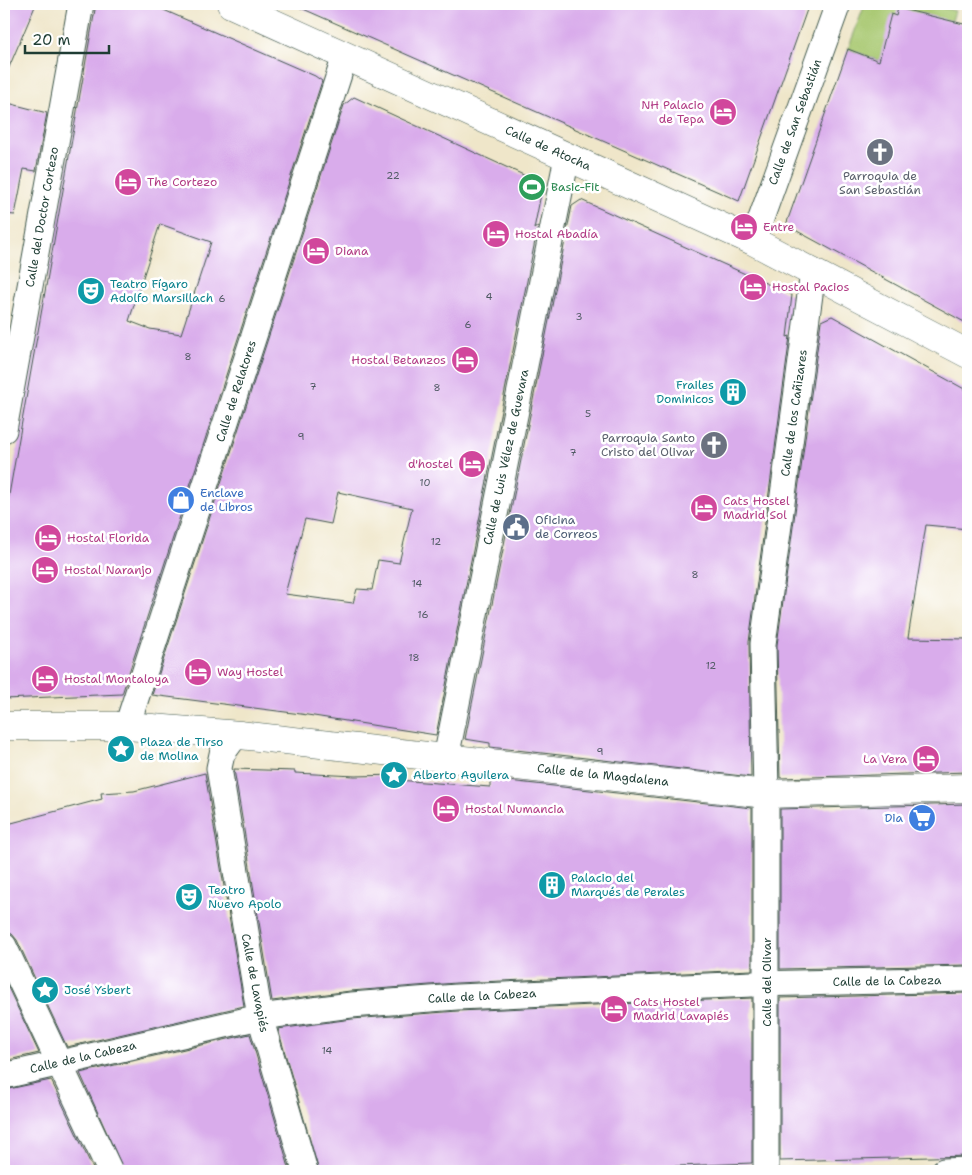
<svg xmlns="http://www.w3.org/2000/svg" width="972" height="1175" font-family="'Shantell Sans',sans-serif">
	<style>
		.green { fill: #a7c870; stroke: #638252 }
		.building { fill: #d9aceb; fill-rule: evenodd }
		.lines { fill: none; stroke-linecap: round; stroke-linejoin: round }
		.minor-casing { stroke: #3e564a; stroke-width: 27 }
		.tertiary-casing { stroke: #3e564a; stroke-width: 29 }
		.minor { stroke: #fff; stroke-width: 25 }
		.tertiary { stroke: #fff; stroke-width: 28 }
		.labels { text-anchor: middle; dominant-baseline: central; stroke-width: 5; stroke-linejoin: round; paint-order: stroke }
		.number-label { font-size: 10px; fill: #4e5962 }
		.hotel-label { font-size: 12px; fill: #b23c85; stroke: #fff; text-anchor: start }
		.street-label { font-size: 12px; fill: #1f3d34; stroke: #fff }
		.worship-label { font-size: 12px; fill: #5b616d; stroke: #fff }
		.leisure-label { font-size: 12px; fill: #27864d; stroke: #fff; text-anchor: start }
		.culture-label { font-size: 12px; fill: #0d838f; stroke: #fff; text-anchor: start }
		.shop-label { font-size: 12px; fill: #366cbe; stroke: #fff; text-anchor: start }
		.service-label { font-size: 12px; fill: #4e5e75; stroke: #fff; text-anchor: start }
	</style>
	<rect width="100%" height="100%" fill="#fff"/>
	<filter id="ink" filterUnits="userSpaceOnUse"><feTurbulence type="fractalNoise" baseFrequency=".02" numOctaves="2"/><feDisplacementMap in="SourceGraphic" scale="10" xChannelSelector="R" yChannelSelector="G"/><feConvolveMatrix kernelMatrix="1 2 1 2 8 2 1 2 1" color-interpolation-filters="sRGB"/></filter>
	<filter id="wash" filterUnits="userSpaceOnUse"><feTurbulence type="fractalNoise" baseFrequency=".0096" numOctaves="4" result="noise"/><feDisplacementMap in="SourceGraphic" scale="20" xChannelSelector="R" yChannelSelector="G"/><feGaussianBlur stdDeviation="1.12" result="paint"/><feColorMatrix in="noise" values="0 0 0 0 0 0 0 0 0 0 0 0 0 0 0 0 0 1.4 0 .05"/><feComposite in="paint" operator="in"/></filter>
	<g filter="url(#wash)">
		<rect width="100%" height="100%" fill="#efe6c9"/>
		<polygon class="green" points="865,4 930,4 955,11 933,81 896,16 891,15 885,63 848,49"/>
		<g id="blocks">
			<g class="building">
				<polygon points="4,4 36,4 4,79"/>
				<path d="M96,4H150L315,76L322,81L122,694L4,699V523ZM160,224L211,242L181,334L150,329L129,321Z"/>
				<polygon points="292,4 809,4 739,201"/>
				<polygon points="898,8 968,25 968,324 786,225 848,49 879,61 891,14 896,16"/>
				<path d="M354,97L543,184L534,229L538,226L436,735L301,714L152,695L344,105ZM338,492L412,508L399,563L378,560L372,590L357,589L353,603L285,594L305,519L331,524Z"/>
				<polygon points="4,102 47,113 36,171 24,169 15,215 4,214"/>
				<polygon points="581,200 792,295 787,337 790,336 749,642 751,777 490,747 490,743 465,739 572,206"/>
				<polygon points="832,316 968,391 968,529 926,525 908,638 968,639 968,772 780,778 777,645 821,321"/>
				<polygon points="234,769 295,771 295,773 355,776 397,775 397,780 490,787 490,779 752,808 752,970 456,983 350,991 272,1001"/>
				<polygon points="205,773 244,1006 67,1047 17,940 12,934 4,932 4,825 102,799 101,793 134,791"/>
				<polygon points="968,804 968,965 780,969 780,809"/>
				<polygon points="4,979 39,1053 4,1061"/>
				<polygon points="968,993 968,1156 780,1161 780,998"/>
				<polygon points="752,998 752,1163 556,1171 319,1171 278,1029 352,1019 458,1011"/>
				<polygon points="250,1034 290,1171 124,1171 80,1073"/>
				<polygon points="51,1080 94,1171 4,1171 4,1090"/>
			</g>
		</g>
	</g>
	<g filter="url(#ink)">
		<use href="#blocks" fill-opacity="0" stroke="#3e564a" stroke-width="1"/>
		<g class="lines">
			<g class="minor-casing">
				<g id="minor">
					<polyline points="753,241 838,4"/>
					<polyline points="4,430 81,4"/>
					<polyline points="127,726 345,56"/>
					<polyline points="236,735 222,754 219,768 260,1017 305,1171"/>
					<polyline points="446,758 567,157"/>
					<polyline points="4,946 110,1171"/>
					<polyline points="4,1076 260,1017 351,1005 457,997 752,984 968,979"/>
					<polyline points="766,1171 766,794 763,644 813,272"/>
					<polyline points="944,1171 968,1170"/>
				</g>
			</g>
			<g class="tertiary-casing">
				<g id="tertiary">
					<polyline points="231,4 753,241 968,354"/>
					<polyline points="4,726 127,726 240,735 766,794 968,788"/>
				</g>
			</g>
			<use href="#minor" class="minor"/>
			<use href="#tertiary" class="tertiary"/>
		</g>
	</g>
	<defs>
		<g id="hotel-disc" transform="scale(1.4375)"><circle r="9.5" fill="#d1479c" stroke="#fff"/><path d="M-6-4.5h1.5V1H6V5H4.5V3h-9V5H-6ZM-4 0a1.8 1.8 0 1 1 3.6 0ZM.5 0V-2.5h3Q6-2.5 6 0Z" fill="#fff"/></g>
		<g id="church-disc" transform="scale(1.4375)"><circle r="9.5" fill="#6b7280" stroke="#fff"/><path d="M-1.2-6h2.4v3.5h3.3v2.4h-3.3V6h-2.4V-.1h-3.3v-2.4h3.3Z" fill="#fff"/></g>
		<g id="stadium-disc" transform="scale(1.4375)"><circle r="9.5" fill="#2e9e5b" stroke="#fff"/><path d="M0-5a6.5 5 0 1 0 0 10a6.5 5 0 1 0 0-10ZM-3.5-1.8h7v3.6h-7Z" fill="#fff"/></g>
		<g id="theatre-disc" transform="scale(1.4375)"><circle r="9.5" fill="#0f9aa8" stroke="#fff"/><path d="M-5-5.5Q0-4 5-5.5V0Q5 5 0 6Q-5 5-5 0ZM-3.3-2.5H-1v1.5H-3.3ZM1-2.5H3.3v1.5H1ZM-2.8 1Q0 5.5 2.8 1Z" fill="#fff"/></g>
		<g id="building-disc" transform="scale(1.4375)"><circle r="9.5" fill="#0f9aa8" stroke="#fff"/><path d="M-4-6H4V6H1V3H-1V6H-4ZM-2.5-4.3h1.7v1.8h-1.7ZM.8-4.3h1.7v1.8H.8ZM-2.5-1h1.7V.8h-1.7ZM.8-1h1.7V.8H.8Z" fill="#fff"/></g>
		<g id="shop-disc" transform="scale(1.4375)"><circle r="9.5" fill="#3f7fe0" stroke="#fff"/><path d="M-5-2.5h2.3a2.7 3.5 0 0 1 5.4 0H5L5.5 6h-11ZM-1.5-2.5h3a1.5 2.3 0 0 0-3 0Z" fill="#fff"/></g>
		<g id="civic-disc" transform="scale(1.4375)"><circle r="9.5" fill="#5c6f8a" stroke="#fff"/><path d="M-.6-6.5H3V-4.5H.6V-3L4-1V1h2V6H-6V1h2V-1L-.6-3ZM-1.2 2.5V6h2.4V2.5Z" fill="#fff"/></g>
		<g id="sight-disc" transform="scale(1.4375)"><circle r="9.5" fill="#0f9aa8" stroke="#fff"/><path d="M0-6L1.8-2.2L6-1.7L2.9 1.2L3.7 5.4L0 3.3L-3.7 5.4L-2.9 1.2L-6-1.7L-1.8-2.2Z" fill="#fff"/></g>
		<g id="supermarket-disc" transform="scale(1.4375)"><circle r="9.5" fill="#3f7fe0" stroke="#fff"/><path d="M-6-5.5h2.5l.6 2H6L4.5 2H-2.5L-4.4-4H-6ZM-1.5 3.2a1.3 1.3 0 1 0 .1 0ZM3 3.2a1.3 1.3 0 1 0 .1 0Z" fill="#fff"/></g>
	</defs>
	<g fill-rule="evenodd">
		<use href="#hotel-disc" x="723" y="112"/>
		<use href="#church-disc" x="880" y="152"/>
		<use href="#hotel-disc" x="128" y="182"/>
		<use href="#stadium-disc" x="532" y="187"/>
		<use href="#hotel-disc" x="744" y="227"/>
		<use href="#hotel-disc" x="496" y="234"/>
		<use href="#hotel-disc" x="316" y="251"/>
		<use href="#hotel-disc" x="753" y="287"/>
		<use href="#theatre-disc" x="91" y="291"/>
		<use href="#hotel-disc" x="465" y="360"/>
		<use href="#building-disc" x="733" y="392"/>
		<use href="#church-disc" x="714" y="445"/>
		<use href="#hotel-disc" x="472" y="464"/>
		<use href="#shop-disc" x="181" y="500"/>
		<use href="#hotel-disc" x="704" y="508"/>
		<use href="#civic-disc" x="516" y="527"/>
		<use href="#hotel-disc" x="48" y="538"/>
		<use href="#hotel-disc" x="45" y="570"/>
		<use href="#hotel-disc" x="198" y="672"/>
		<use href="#hotel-disc" x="45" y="679"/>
		<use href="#sight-disc" x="121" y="749"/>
		<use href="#hotel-disc" x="926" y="759"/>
		<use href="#sight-disc" x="394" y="775"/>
		<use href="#hotel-disc" x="446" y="809"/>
		<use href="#supermarket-disc" x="922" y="818"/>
		<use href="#building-disc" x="552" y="885"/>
		<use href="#theatre-disc" x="189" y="897"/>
		<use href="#sight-disc" x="45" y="990"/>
		<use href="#hotel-disc" x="614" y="1009"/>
	</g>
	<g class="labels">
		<g class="number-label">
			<text x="393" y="175">22</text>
			<text x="489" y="296">4</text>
			<text x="222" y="298">6</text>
			<text x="579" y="316">3</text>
			<text x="468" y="324">6</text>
			<text x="188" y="356">8</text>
			<text x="313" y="386">7</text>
			<text x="437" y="387">8</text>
			<text x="588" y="413">5</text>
			<text x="301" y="436">9</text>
			<text x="573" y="452">7</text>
			<text x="425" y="482">10</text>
			<text x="436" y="541">12</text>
			<text x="695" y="574">8</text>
			<text x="417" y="583">14</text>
			<text x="423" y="614">16</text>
			<text x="414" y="657">18</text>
			<text x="711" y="665">12</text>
			<text x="600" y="751">9</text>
			<text x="327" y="1050">14</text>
		</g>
		<g class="hotel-label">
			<text x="704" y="105" text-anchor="end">NH Palacio<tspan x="704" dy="14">de Tepa</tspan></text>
			<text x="147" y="182">The Cortezo</text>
			<text x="763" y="227">Entre</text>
			<text x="515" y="234">Hostal Abadía</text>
			<text x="335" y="251">Diana</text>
			<text x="772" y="287">Hostal Pacios</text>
			<text x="446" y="360" text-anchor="end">Hostal Betanzos</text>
			<text x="453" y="464" text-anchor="end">d'hostel</text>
			<text x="723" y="501">Cats Hostel<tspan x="723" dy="14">Madrid Sol</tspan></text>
			<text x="67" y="538">Hostal Florida</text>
			<text x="64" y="570">Hostal Naranjo</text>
			<text x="217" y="672">Way Hostel</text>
			<text x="64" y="679">Hostal Montaloya</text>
			<text x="907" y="759" text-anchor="end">La Vera</text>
			<text x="465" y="809">Hostal Numancia</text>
			<text x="633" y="1002">Cats Hostel<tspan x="633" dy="14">Madrid Lavapiés</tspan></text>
		</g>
		<g class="street-label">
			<text transform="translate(795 122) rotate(-70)">Calle de San Sebastián</text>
			<text transform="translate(548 148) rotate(24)">Calle de Atocha</text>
			<text transform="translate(42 217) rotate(-80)">Calle del Doctor Cortezo</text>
			<text transform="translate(236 391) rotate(-72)">Calle de Relatores</text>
			<text transform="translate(794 413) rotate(-82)">Calle de los Cañizares</text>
			<text transform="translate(506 457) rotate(-78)">Calle de Luis Vélez de Guevara</text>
			<text transform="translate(603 775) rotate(6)">Calle de la Magdalena</text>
			<text transform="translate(887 981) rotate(-1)">Calle de la Cabeza</text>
			<text transform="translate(767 982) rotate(-90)">Calle del Olivar</text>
			<text transform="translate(255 983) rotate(79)">Calle de Lavapiés</text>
			<text transform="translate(482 996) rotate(-3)">Calle de la Cabeza</text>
			<text transform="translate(83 1057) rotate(-13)">Calle de la Cabeza</text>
		</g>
		<g class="worship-label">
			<text x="880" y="176">Parroquia de<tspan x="880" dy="14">San Sebastián</tspan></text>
			<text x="695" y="438" text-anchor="end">Parroquia Santo<tspan x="695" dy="14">Cristo del Olivar</tspan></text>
		</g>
		<g class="leisure-label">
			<text x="551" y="187">Basic-Fit</text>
		</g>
		<g class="culture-label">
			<text x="110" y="284">Teatro Fígaro<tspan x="110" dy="14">Adolfo Marsillach</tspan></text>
			<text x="714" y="385" text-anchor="end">Frailes<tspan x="714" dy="14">Dominicos</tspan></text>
			<text x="140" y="742">Plaza de Tirso<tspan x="140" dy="14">de Molina</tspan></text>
			<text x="413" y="775">Alberto Aguilera</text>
			<text x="571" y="878">Palacio del<tspan x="571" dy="14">Marqués de Perales</tspan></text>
			<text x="208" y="890">Teatro<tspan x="208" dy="14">Nuevo Apolo</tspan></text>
			<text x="64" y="990">José Ysbert</text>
		</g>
		<g class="shop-label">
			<text x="200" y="493">Enclave<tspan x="200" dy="14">de Libros</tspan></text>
			<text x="903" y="818" text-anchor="end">Dia</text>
		</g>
		<g class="service-label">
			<text x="535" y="520">Oficina<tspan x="535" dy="14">de Correos</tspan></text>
		</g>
	</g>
	<rect width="972" height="1175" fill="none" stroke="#fff" stroke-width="20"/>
	<path d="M25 45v8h84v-8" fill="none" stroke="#1f3d34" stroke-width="2.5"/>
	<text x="32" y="45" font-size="15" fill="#1f3d34" stroke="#ffffff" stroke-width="4" paint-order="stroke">20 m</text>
</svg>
